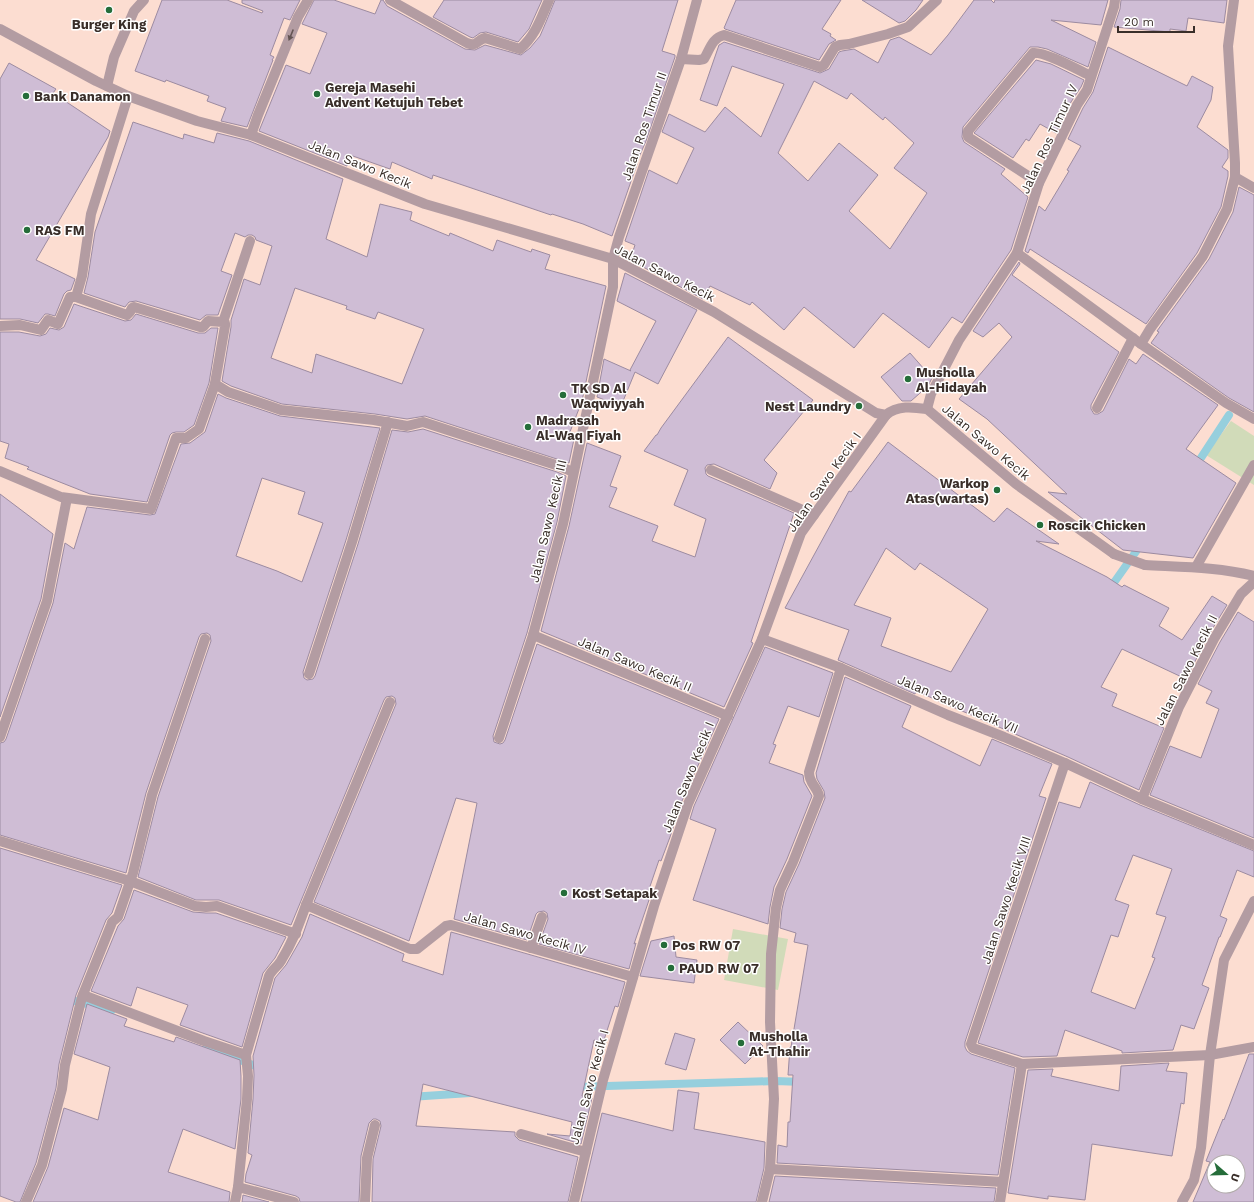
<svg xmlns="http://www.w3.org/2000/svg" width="1254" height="1202" font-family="'Work Sans',sans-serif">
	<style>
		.green { fill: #d1dbb9 }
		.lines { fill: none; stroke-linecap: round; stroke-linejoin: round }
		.stream { stroke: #96cfdd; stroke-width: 8 }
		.building { fill: #cfbdd5; stroke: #9c8ba1; fill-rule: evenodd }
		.minor { stroke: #b39ca2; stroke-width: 10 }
		.tertiary { stroke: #b39ca2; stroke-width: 10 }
		.oneway { fill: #645453 }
		.poi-dot { fill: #256d3a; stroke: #fff; stroke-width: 1.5 }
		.labels { text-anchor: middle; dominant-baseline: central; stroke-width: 3; stroke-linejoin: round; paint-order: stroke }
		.poi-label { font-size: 13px; font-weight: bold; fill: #392e29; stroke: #fff; text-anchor: start }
		.street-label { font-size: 13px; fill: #392e29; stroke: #fff }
	</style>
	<rect width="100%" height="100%" fill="#fcddd1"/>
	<g class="green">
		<polygon points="1231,421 1254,436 1254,485 1206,455"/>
		<polygon points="733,929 788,939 778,990 724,980"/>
	</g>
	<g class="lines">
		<g class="stream">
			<polyline points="1195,467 1229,415"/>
			<polyline points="1108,591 1142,543"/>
			<polyline points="75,1001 112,1010"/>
			<polyline points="207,1047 263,1069"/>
			<polyline points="574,1087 776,1081 802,1082"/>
			<polyline points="410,1097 470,1093"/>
		</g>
	</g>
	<g class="building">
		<polygon points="162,0 227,0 262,13 263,11 242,3 242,0 300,0 290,20 284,18 270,55 274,57 272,60 273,60 247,127 221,121 226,108 207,101 209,96 166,80 165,82 135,71"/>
		<polygon points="314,0 334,0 375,14 381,0 383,0 387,6 465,49 475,50 485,45 521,55 530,48 540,36 546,22 555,0 678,0 662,51 675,55 675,57 646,141 636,164 637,164 612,236 583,224 552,214 551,215 433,175 432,179 392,162 390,169 350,155 347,166 259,131 286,65 310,74 327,33 302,24"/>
		<polygon points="444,0 542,0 529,29 518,42 486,32 480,33 473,38 470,37 433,17"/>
		<polygon points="736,0 841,0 822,29 831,34 830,36 836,40 829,44 819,60 725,29 724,28"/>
		<polygon points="862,0 923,0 916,10 905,21 899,23"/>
		<path d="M974,0H991L994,3L995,0H1108L1101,25L1051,20L1096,42L1088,67L1047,49L1038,47H1030L963,127L962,137L964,142L1005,169L1001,174L1028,197L1011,250L962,323L952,317L929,348L883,313L854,348L804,307L784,330L752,302L750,305L710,286L703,299L630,260L635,245L625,241L649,170L677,184L694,148L662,132L669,114L705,132L725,107L761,137L784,84L732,66L717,106L700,100L719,45L721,44L724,42L820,73L829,69L839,52L842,51L854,49L878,63L890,40L899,37L931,55L948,35ZM814,81L847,99L851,93L883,120L885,117L914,143L894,168L927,193L890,249L849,211L878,175L839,143L808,181L778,153Z"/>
		<polygon points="1121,0 1227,0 1224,23 1188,18 1186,31 1170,29 1170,32 1114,27 1120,9"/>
		<polygon points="1108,47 1187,86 1192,76 1213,87 1211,100 1197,127 1228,150 1228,158 1222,167 1228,171 1228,176 1221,207 1197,253 1146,324 1030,249 1028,253 1025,251 1039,206 1045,211 1069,171 1067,170 1081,146 1068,139 1083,108 1093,92"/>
		<polygon points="1036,60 1051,64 1084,80 1081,87 1071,102 1056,133 1040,124 1029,141 1026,139 1013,158 974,133"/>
		<polygon points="9,63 56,89 53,93 110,131 108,137 36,260 75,279 71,290 67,291 64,294 55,316 48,314 45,314 38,323 20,319 0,319 0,79"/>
		<path d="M133,122L183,139L184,134L214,143L217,133L249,141L343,179L326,239L367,257L380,204L412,212L410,220L449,236L450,233L493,251L497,240L531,252L532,249L550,255L545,269L606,286L582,401L568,437L574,439L569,463L425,416L407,419L375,414L282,404L231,386L222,381L231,327V320L244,279L260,285L272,246L256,240L255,237L252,235H248L245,237L235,233L221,271L232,275L218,315H206L200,320L136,301L129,302L125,307L84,293L88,277L95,232ZM295,288L347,306L346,309L375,319L378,312L424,329L417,346L402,384L316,354L312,373L271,358Z"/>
		<polygon points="1239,187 1254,195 1254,412 1229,398 1151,343 1159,332 1157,331 1209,259 1233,212"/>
		<polygon points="1019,262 1020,264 1012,275 1119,352 1091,405 1091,409 1094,414 1098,414 1103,411 1129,359 1136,364 1143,354 1218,405 1186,449 1236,483 1193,558 1123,550 1048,492 1067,494 987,419 959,399 1012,337 999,323 983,337 973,331"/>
		<polygon points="625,273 697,310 658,384 635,372 621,406 597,397 604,359 631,371 630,370 656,321 617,301"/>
		<polygon points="74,304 125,321 131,320 136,314 198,333 205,333 211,328 218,328 209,383 194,425 184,432 176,432 172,433 170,435 147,502 90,494 27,469 29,467 5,458 9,444 0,441 0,332 19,332 40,336 46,334 50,328 59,330 64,327"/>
		<polygon points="728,337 813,400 764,460 777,473 770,489 714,464 707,465 705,468 706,474 708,476 794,513 751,642 753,643 724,707 541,631 569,526 587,443 621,456 610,486 617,488 609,507 658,526 652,541 695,557 706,519 674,505 688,470 644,451 656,435 657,435 661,428"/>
		<polygon points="910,353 932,378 928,386 911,401 902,401 881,377"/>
		<path d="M218,394L226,398L280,416L380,428L346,540L303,672L304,678L307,680L313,679L315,676L358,544L392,430L408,432L423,429L557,472L566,476L557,522L527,633L493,736L494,742L500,744L503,743L505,740L537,644L719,719L682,801L670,837L661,861L659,860L646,898L649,900L634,944L636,943L629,969L539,944L548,919L547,913L544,911L538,912L536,914L527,940L454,919L477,803L456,798L409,941L314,902L396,704L395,698L392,696L386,697L384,700L291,925L219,900H196L138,877L158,797L211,641L210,635L207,633L201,634L199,637L146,793L126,873L0,835V743L4,742L6,739L53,603L65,543L74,549L87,507L150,515L155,514L181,444L190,443L205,432ZM262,478L305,492L298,514L323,523L302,582L277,571L236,556Z"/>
		<path d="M888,442L994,522L1007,508L1059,544L1036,541L1107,577L1122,587L1124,585L1169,608L1159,626L1182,640L1212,596L1227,605L1208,636L1186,679L1122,649L1101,687L1117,694L1112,706L1164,728L1139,790L1068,757L916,691L915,694L838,660L849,630L785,608L849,491L851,492ZM886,548L915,570L920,563L988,609L951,672L881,646L891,618L854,605Z"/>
		<polygon points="0,494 53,534 41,599 0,717"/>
		<polygon points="1238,612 1254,622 1254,838 1150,795 1170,746 1201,758 1219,709 1206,703 1212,691 1198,684 1220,642"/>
		<polygon points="765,647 833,673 819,717 788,706 773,744 776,745 769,763 803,775 804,782 812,796 787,859 774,887 770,907 768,924 693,900 716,829 690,819 694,806"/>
		<polygon points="845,677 911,706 902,727 980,766 992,739 1052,764 1039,796 1046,798 965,1042 965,1047 967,1051 971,1054 1015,1068 998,1175 777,1163 778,1145 787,1147 788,1122 790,1122 793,1075 788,1075 790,1047 791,1047 808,945 794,942 796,933 780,928 782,909 786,892 799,864 825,798 824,791 817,779 816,773"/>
		<path d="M1090,782L1140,805L1254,851V877L1237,870L1220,916L1227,919L1220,937H1219L1202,985L1209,988L1194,1029L1181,1025L1173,1050L1122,1053V1051L1065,1030L1057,1056L1023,1057L978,1043L1059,802L1080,808ZM1133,855L1172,869L1156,914L1166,917L1152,957L1155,958L1135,1009L1091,992L1111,935L1118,937L1129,905L1115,900Z"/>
		<polygon points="0,848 122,885 112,913 106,920 76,995 59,1064 56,1088 36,1163 20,1202 16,1202 0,1196"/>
		<polygon points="134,890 193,912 206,913 216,913 286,937 275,958 263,973 242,1047 180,1025 188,1005 137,987 131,1006 91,991 118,926 124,919"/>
		<polygon points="310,914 404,954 402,961 443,975 451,932 625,982 618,1007 615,1006 603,1043 594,1040 582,1096 592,1098 581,1144 547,1134 570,1136 572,1122 423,1084 416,1126 515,1132 515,1136 519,1140 578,1157 568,1202 372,1202 373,1159 381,1126 380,1121 376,1119 373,1119 369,1123 361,1156 359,1202 300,1202 299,1198 296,1196 245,1182 246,1174 252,1155 248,1153 253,1099 254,1075 253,1056 275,978 286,965 302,937"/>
		<polygon points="674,936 676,957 697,960 694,983 640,976 651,941"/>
		<polygon points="87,1004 127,1019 124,1026 174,1042 176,1037 240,1060 241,1076 241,1099 235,1149 183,1129 168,1172 230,1192 229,1202 33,1202 48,1167 64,1108 98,1120 110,1067 74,1054"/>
		<polygon points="738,1022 763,1046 745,1064 720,1040"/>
		<polygon points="675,1033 695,1039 686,1070 665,1064"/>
		<path d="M1249,1054H1254V1202H1193L1210,1162L1206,1161L1223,1119L1224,1120ZM1214,1162H1238V1186H1214Z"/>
		<polygon points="1169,1063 1166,1071 1187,1073 1184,1104 1181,1103 1172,1156 1092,1144 1085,1200 1048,1196 1048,1199 1008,1193 1028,1070 1053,1069 1051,1076 1119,1091 1121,1066"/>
		<polygon points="678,1090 699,1093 694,1129 765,1142 764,1168 756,1202 581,1202 602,1113 673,1131"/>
		<polygon points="775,1176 996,1188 994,1202 769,1202"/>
		<polygon points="243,1195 269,1202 242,1202"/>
	</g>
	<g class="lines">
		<g class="minor">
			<path d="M390,0L467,43C478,47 476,40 485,38L520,49C536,35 541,18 549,0"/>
			<path d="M681,59L699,60L704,59C710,49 712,38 724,35L820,67L824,65L835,47L840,45L849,44L888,34L908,27L937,0"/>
			<polyline points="107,86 114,57 134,11 144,0"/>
			<polyline points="128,96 91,214 82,276 76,297 127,315 130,312 132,308 134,307 200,327 203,327 208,321 223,322 225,323 225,326 215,383 215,384 228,392 281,410 374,420 407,426 423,422 559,466 573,472"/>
			<polyline points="251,135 258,115 298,17 308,0"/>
			<polyline points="1235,177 1254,188"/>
			<path d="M1039,183L968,137V131L1033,53C1044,51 1080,71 1091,76"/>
			<polyline points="1017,253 1141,344 1226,403 1254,419"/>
			<polyline points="223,322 250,241"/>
			<polyline points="0,326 20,325 41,330 48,320 58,324 70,297 76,297"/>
			<polyline points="1141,344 1150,329 1203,256 1227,209 1235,177 1235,163 1228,46 1234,0"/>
			<polyline points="1097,408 1133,338"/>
			<polyline points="927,409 931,394 959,340 1017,253 1039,183 1077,105 1087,90 1114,7 1115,0"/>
			<polyline points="711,470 814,515"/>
			<polyline points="0,471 61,497 151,509 176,438 186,438 199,429 215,384"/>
			<polyline points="1114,554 1145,565"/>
			<polyline points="1196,567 1254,465"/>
			<polyline points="533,635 728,716"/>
			<polyline points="762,639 841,668 948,715 1004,737 1065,763 1142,799 1254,845"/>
			<polyline points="309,674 352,542 388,422"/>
			<polyline points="0,737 47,601 67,498"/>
			<polyline points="499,738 533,635 563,524 613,287 613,259 619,237 681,59 697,0"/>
			<polyline points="1065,763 971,1044 973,1048 1022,1064 1210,1055 1254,1047"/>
			<polyline points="1142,799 1179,707 1214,639 1241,594 1254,582"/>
			<polyline points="0,841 130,881 195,906 206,907 217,906 296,934"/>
			<polyline points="306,905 410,949 417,949 446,926 451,925 633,977"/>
			<polyline points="531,948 542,917"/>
			<polyline points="83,995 204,1041 246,1055"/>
			<polyline points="521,1134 586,1152"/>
			<polyline points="770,1169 1003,1182"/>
			<polyline points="238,1187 294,1202"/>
			<polyline points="26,1202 42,1165 62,1089 65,1065 82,997 111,925 112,922 118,917 133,873 152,795 205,639"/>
			<path d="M235,1202L238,1187L247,1099L248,1076L246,1055L269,976C272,969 279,966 282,959C293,942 299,924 306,905L390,702"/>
			<polyline points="365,1202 367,1158 375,1125"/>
			<polyline points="574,1202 603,1080 654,906 688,804 762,639 801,533 886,415"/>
			<path d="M762,1202L770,1169L774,1099L770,1022L771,954L776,908L780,890L793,862L819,796C817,786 809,784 809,772L841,668"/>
			<polyline points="1000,1202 1022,1064"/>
			<polyline points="1182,1202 1194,1180 1201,1148 1210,1055 1224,960 1254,901"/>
		</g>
		<g class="tertiary">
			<path d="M0,29L96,81L128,96L197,121L251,135L425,204L613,259L714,312L876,413L886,415C897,405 913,407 927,409L1016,484L1114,554"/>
			<path d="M1145,565C1181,567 1219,567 1254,576"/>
		</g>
	</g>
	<defs><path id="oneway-solid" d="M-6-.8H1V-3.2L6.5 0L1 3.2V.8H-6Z"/></defs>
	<use class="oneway" href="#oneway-solid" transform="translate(291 35) rotate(112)"/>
	<g class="poi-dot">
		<circle cx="109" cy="10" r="4"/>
		<circle cx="317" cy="94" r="4"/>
		<circle cx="26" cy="96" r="4"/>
		<circle cx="27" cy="230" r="4"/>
		<circle cx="908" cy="379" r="4"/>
		<circle cx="563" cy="395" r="4"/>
		<circle cx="859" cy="406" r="4"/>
		<circle cx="528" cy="427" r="4"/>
		<circle cx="997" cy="490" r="4"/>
		<circle cx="1040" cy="525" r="4"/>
		<circle cx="564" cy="893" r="4"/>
		<circle cx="664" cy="945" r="4"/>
		<circle cx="671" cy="968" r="4"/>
		<circle cx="741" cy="1043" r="4"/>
	</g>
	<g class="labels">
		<g class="poi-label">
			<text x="109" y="24" text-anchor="middle">Burger King</text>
			<text x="325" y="87">Gereja Masehi<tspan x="325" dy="15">Advent Ketujuh Tebet</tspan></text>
			<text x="34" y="96">Bank Danamon</text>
			<text x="35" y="230">RAS FM</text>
			<text x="916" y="372">Musholla<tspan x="916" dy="15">Al-Hidayah</tspan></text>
			<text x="571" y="388">TK SD Al<tspan x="571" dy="15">Waqwiyyah</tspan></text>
			<text x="851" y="406" text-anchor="end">Nest Laundry</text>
			<text x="536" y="420">Madrasah<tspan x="536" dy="15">Al-Waq Fiyah</tspan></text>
			<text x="989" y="483" text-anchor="end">Warkop<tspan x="989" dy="15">Atas(wartas)</tspan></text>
			<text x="1048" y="525">Roscik Chicken</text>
			<text x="572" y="893">Kost Setapak</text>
			<text x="672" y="945">Pos RW 07</text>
			<text x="679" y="968">PAUD RW 07</text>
			<text x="749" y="1036">Musholla<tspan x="749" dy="15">At-Thahir</tspan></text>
		</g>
		<g class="street-label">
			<text transform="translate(644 126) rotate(-71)">Jalan Ros Timur II</text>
			<text transform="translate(1049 139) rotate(-65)">Jalan Ros Timur IV</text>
			<text transform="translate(360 164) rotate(22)">Jalan Sawo Kecik</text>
			<text transform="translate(665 273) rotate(27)">Jalan Sawo Kecik</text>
			<text transform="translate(986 442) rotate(40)">Jalan Sawo Kecik</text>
			<text transform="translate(824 482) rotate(-55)">Jalan Sawo Kecik I</text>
			<text transform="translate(548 521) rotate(-77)">Jalan Sawo Kecik III</text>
			<text transform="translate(635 664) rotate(23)">Jalan Sawo Kecik II</text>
			<text transform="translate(1186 670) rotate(-63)">Jalan Sawo Kecik II</text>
			<text transform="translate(958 704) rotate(23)">Jalan Sawo Kecik VII</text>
			<text transform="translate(688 777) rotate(-68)">Jalan Sawo Kecik I</text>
			<text transform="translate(1006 900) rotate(-72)">Jalan Sawo Kecik VIII</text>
			<text transform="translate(525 933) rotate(16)">Jalan Sawo Kecik IV</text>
			<text transform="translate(589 1087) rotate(-75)">Jalan Sawo Kecik I</text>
		</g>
	</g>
	<g transform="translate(1226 1174) rotate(110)"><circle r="19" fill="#ffffff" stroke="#b0aba9"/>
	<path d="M0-3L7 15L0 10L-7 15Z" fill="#256d3a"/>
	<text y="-6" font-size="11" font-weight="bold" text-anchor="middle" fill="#392e29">U</text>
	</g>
	<path d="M1118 26v6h76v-6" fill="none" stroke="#392e29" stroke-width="2"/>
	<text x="1124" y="26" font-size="12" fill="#392e29" stroke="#ffffff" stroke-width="3" paint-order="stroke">20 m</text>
</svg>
